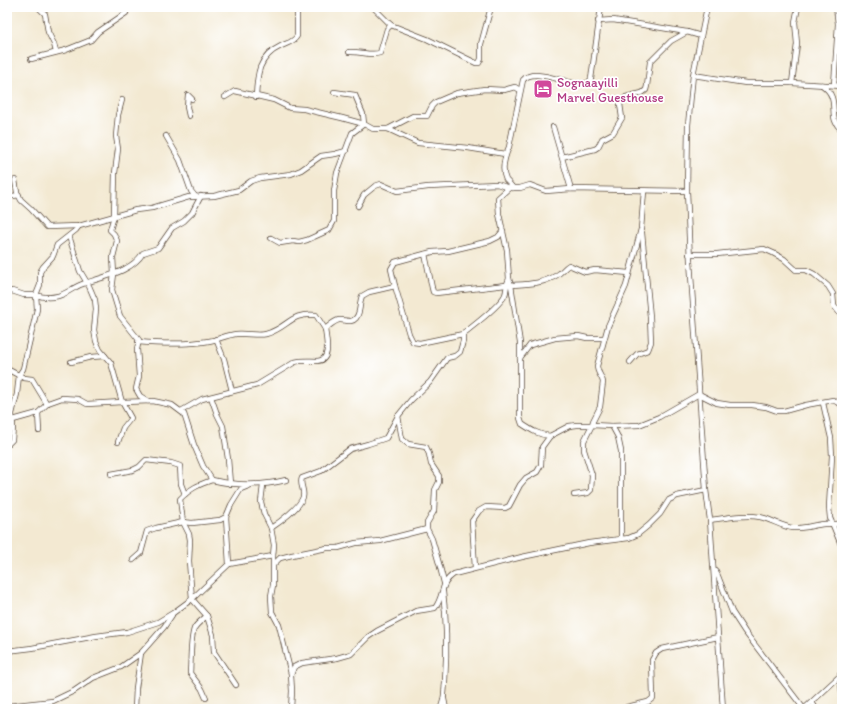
<svg xmlns="http://www.w3.org/2000/svg" width="849" height="716" font-family="Itim,sans-serif">
	<style>
		.lines { fill: none; stroke-linecap: round; stroke-linejoin: round }
		.minor-casing { stroke: #574739; stroke-width: 6 }
		.minor { stroke: #fff; stroke-width: 4.5 }
		.labels { text-anchor: middle; dominant-baseline: central; stroke-width: 3.5; stroke-linejoin: round; paint-order: stroke }
		.hotel-label { font-size: 13px; fill: #b23c85; stroke: #fff; text-anchor: start }
	</style>
	<rect width="100%" height="100%" fill="#fff"/>
	<filter id="ink" filterUnits="userSpaceOnUse"><feTurbulence type="fractalNoise" baseFrequency=".025" numOctaves="2"/><feDisplacementMap in="SourceGraphic" scale="8" xChannelSelector="R" yChannelSelector="G"/><feConvolveMatrix kernelMatrix="1 2 1 2 8 2 1 2 1" color-interpolation-filters="sRGB"/></filter>
	<filter id="wash" filterUnits="userSpaceOnUse"><feTurbulence type="fractalNoise" baseFrequency=".012" numOctaves="4" result="noise"/><feDisplacementMap in="SourceGraphic" scale="16" xChannelSelector="R" yChannelSelector="G"/><feGaussianBlur stdDeviation="0.9" result="paint"/><feColorMatrix in="noise" values="0 0 0 0 0 0 0 0 0 0 0 0 0 0 0 0 0 1.4 0 .05"/><feComposite in="paint" operator="in"/></filter>
	<g filter="url(#wash)">
		<rect width="100%" height="100%" fill="#f3e9d2"/>
	</g>
	<g filter="url(#ink)">
		<g class="lines">
			<g class="minor-casing">
				<g id="minor">
					<polyline points="38,7 45,14 48,32 54,44 56,52"/>
					<polyline points="373,7 391,25 427,39 476,63 479,63 481,59 481,44 491,7"/>
					<polyline points="707,7 693,75 688,125 687,191 690,261 706,490 710,520 723,709"/>
					<polyline points="598,21 613,20 687,32 701,36"/>
					<path d="M349,52C360,51 370,56 380,53L387,29L391,25"/>
					<polyline points="31,59 66,50 91,40 98,32 126,13"/>
					<polyline points="693,75 746,83 792,83 842,86"/>
					<polyline points="792,83 797,44 795,22 798,7"/>
					<path d="M822,85C843,100 825,117 842,130"/>
					<polyline points="834,85 838,24 836,7"/>
					<polyline points="225,97 235,91 274,100 290,108 304,109 342,118 364,124 373,129 388,129 418,143 468,148 505,154"/>
					<path d="M256,97C257,74 258,57 281,46C287,43 294,42 297,36V7"/>
					<polyline points="122,100 118,115 116,136 118,149 115,173 114,216 110,230 114,234 117,241 113,257 114,274 112,290 120,316 139,340 137,349 139,376 136,389 140,396 148,401"/>
					<polyline points="189,116 187,107 188,95 192,99"/>
					<polyline points="553,127 571,189"/>
					<polyline points="388,129 413,116 427,116 432,106 436,102 457,93 485,89 504,90 515,87 520,90"/>
					<polyline points="166,136 180,160 191,191 195,196"/>
					<polyline points="562,157 595,149 598,147 602,139 613,133 622,118 620,104 622,101 626,97 642,93 646,90 647,86 650,62 671,41 687,32"/>
					<polyline points="15,180 17,192 21,200 31,209 47,227 79,226 136,210 152,208 189,197 214,196 239,190 251,181 260,178 291,174 301,170 321,156 335,154 346,151"/>
					<path d="M509,188L498,198L499,214L507,250L509,279L511,285L520,343V418L522,424C531,430 539,435 550,436"/>
					<path d="M513,188C511,185 508,182 506,180C501,170 505,156 509,147L523,80C536,65 575,90 589,82L591,79L601,7"/>
					<polyline points="7,197 19,195"/>
					<polyline points="358,206 364,195 375,186 381,184 397,191 428,187 497,184 509,188 520,188 530,185 546,191 571,189 687,191"/>
					<path d="M69,236L80,271L89,286L95,300L96,309L94,330L96,341L100,350L111,363L122,402L153,401L172,405L184,414L194,445L203,466L212,480C198,485 191,488 180,499L183,522L189,534L190,540L189,561L192,599L207,616L213,635L214,652L236,685"/>
					<polyline points="271,238 280,243 293,241 299,242 307,240 329,230 334,221 334,191 337,173 352,133 364,124 363,114 355,95 334,92"/>
					<polyline points="425,254 432,288 433,292 436,293 506,285"/>
					<polyline points="689,254 717,254 764,249 773,253 784,259 796,270 806,270 814,274 828,286 833,294 834,306 842,316"/>
					<path d="M511,285C527,284 543,284 557,275C562,272 564,268 569,265L585,272L595,270L629,273"/>
					<polyline points="7,293 12,291 24,295 36,295 40,285 40,272 43,267 53,256 57,245 76,230 79,226"/>
					<polyline points="463,334 420,343 413,342 409,334 395,286 391,269 395,262 432,252 448,251 490,241 498,237 503,231"/>
					<polyline points="216,339 224,359 232,391"/>
					<path d="M138,342C162,344 185,345 209,341C218,340 226,335 236,334C245,333 259,336 266,334C288,328 290,312 316,315L325,329"/>
					<polyline points="520,358 530,345 555,338 578,336 587,338 604,338"/>
					<polyline points="71,362 91,357 105,356"/>
					<polyline points="630,362 637,354 648,350 651,342 650,317 642,233"/>
					<polyline points="7,369 24,378 32,379 47,404"/>
					<polyline points="211,397 217,414 223,426 228,459 230,484"/>
					<polyline points="823,403 831,438 832,456 829,507 830,518 842,547"/>
					<path d="M181,411L202,399L257,385L295,362C302,360 309,361 317,361C332,361 326,339 325,329C329,326 334,321 339,320C345,319 351,324 356,318C361,312 359,303 362,296L369,292L395,286"/>
					<polyline points="398,416 402,439 408,444 426,447 429,454 431,464 439,476 439,482 435,490 434,511 427,523 427,529 432,539 440,567 444,583"/>
					<polyline points="13,420 38,413"/>
					<polyline points="612,426 639,425 659,417 699,394 717,403 730,405 752,405 766,407 777,411 784,411 806,405 833,400 842,405"/>
					<polyline points="39,431 38,413 48,403 62,398 78,399 87,404 122,402 131,418 123,428 118,442"/>
					<path d="M7,445L12,440L13,427L12,414L17,394L19,375L23,369L34,322L37,309L36,295C44,298 50,298 58,296C66,294 73,288 80,285C101,277 131,273 143,253L158,248L172,228L184,221L192,213L201,196"/>
					<polyline points="111,474 133,470 139,467 146,460 171,463 180,466 181,484 185,494"/>
					<path d="M212,480C237,486 262,486 286,480"/>
					<polyline points="263,485 261,502 264,514 271,528"/>
					<polyline points="574,495 588,493 591,490 592,475 584,450 584,441 592,425 612,426 618,437 621,451 621,539"/>
					<polyline points="226,517 229,564"/>
					<path d="M710,520C726,518 744,514 760,517C771,519 782,527 793,528C804,529 813,525 824,524C830,523 837,525 842,523"/>
					<polyline points="273,556 273,585 271,596 272,612 279,625 291,674"/>
					<polyline points="133,560 141,553 147,531 156,528 183,522 192,523 220,520 226,517 231,505 241,489 251,485"/>
					<polyline points="274,564 280,558 292,555 327,548 338,548 356,543 380,541 427,529"/>
					<path d="M475,568L472,521L479,511L486,507L505,508L509,506L520,485L526,478L537,472L541,465L542,447L550,436L569,426L577,425H592L593,421L600,407L603,382C602,376 597,373 597,366L608,326L626,286L641,229L644,191"/>
					<polyline points="716,571 732,612 745,632 804,709"/>
					<path d="M7,651L32,648L96,636L127,632L158,622L173,613L192,599L229,564L273,556L274,545L271,528C280,522 300,507 303,497C305,490 299,484 302,478L321,471L350,449L368,444L386,438L398,416L411,400L430,382L447,358L455,356L460,352L463,341V334C474,325 499,307 505,295C507,289 506,284 509,279"/>
					<polyline points="840,675 842,693"/>
					<path d="M206,698L202,689L190,673C191,663 190,634 195,627C198,623 203,619 207,616"/>
					<polyline points="444,699 446,709"/>
					<polyline points="812,702 816,709"/>
					<polyline points="7,706 53,701 74,691 93,678 121,667 141,653 164,627 172,615"/>
					<polyline points="135,709 136,688 141,653"/>
					<path d="M291,709L292,691L291,675L294,667L302,663L337,658L351,654L368,637L377,631L416,611L435,608C445,595 439,584 454,574L522,557L589,543L629,538L638,534L649,525L660,514L669,500L677,496L706,490"/>
					<path d="M440,709C445,701 444,691 445,682C447,651 447,622 443,592"/>
					<polyline points="625,709 627,707 648,702 653,698 652,660 656,653 662,649 718,637"/>
					<polyline points="804,709 842,674"/>
				</g>
			</g>
			<use href="#minor" class="minor"/>
		</g>
	</g>
	<defs>
		<g id="hotel-square" transform="scale(1)"><rect x="-9" y="-9" width="18" height="18" rx="4" fill="#d1479c" stroke="#fff"/><path d="M-6-4.5h1.5V1H6V5H4.5V3h-9V5H-6ZM-4 0a1.8 1.8 0 1 1 3.6 0ZM.5 0V-2.5h3Q6-2.5 6 0Z" fill="#fff"/></g>
	</defs>
	<g fill-rule="evenodd">
		<use href="#hotel-square" x="543" y="89"/>
	</g>
	<g class="labels">
		<g class="hotel-label">
			<text x="557" y="82">Sognaayilli<tspan x="557" dy="15">Marvel Guesthouse</tspan></text>
		</g>
	</g>
	<rect width="849" height="716" fill="none" stroke="#fff" stroke-width="24"/>
</svg>
